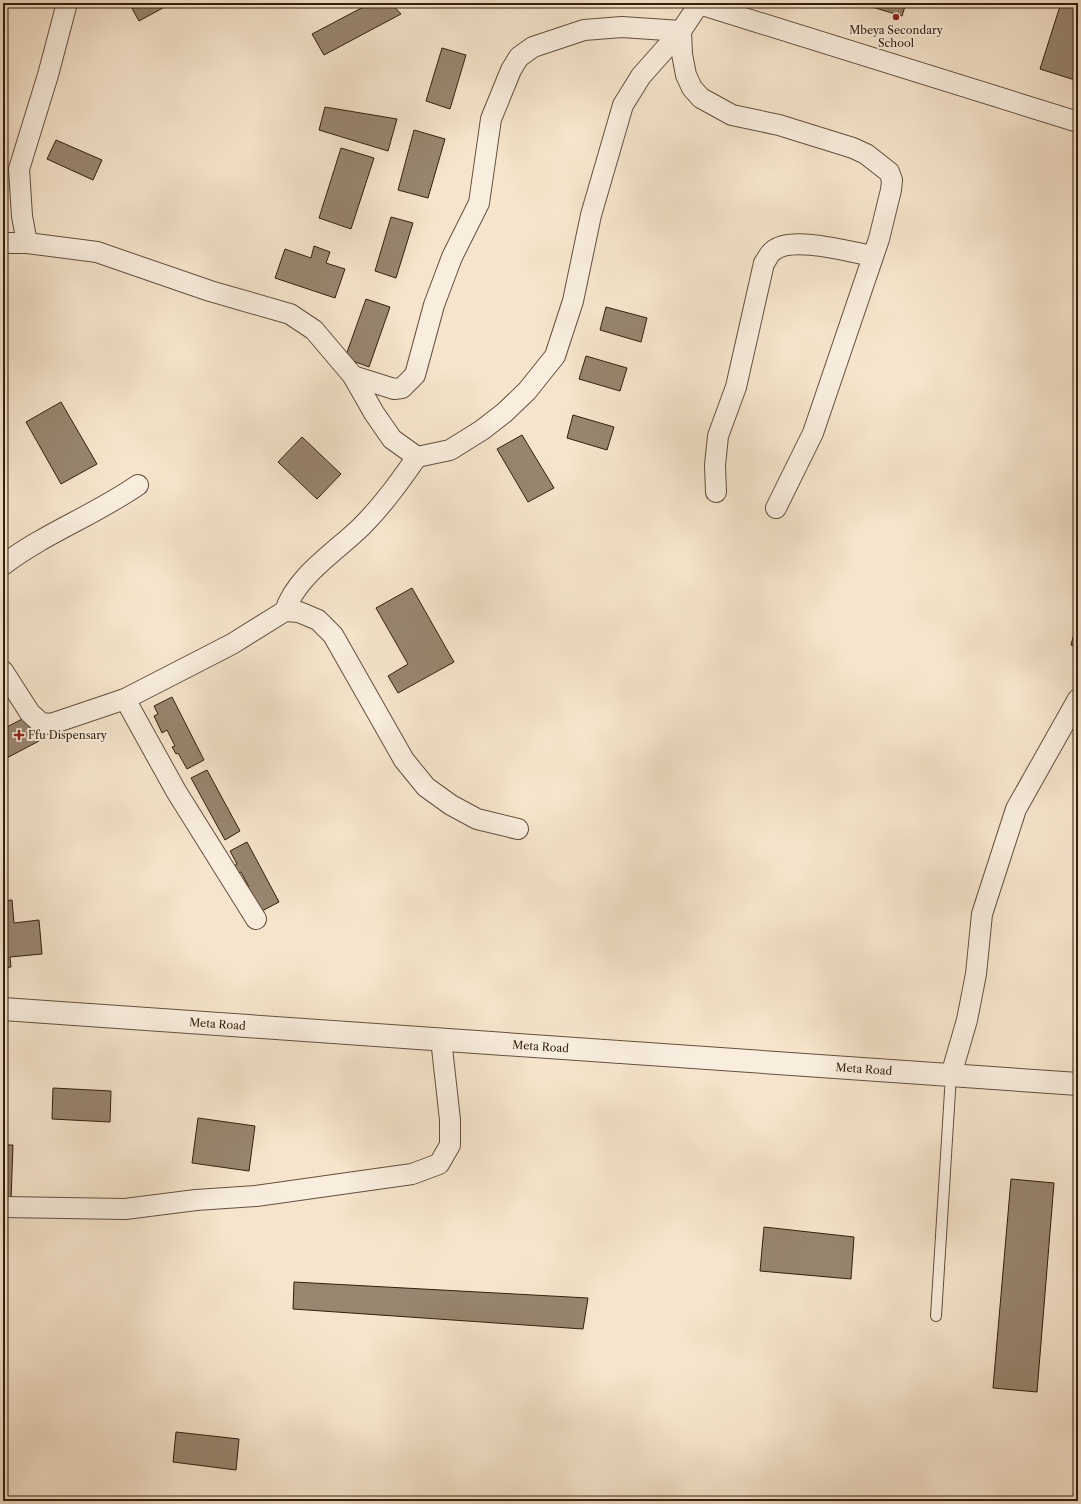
<svg xmlns="http://www.w3.org/2000/svg" width="1081" height="1504" font-family="'Libre Caslon Text',serif">
	<style>
		.building { fill: #988670; stroke: #321f0d }
		.lines { fill: none; stroke-linecap: round; stroke-linejoin: round }
		.service-casing { stroke: #63503d; stroke-width: 12 }
		.minor-casing { stroke: #63503d; stroke-width: 22 }
		.tertiary-casing { stroke: #63503d; stroke-width: 24 }
		.service { stroke: #f9eede; stroke-width: 10 }
		.minor { stroke: #f9eede; stroke-width: 20 }
		.tertiary { stroke: #f9eede; stroke-width: 22 }
		.poi-dot { fill: #8f2418; stroke: #f9eede; stroke-width: 1.5 }
		.labels { text-anchor: middle; dominant-baseline: central; stroke-width: 4; stroke-linejoin: round; paint-order: stroke }
		.poi-label { font-size: 11px; fill: #321f0d; stroke: #f9eede }
		.street-label { font-size: 11px; fill: #321f0d; stroke: #f9eede }
	</style>
	<rect width="100%" height="100%" fill="#f6e5cc"/>
	<filter id="stains"><feTurbulence type="fractalNoise" baseFrequency=".005" numOctaves="4"/><feColorMatrix values="0 0 0 0 .2 0 0 0 0 .09 0 0 0 0 .02 0 0 0 .5 -.17"/></filter>
	<radialGradient id="worn" r=".72"><stop offset=".6" stop-color="#630" stop-opacity="0"/><stop offset="1" stop-color="#630" stop-opacity=".3"/></radialGradient>
	<g class="building">
		<polygon points="129,3 172,3 139,21"/>
		<polygon points="371,3 391,3 401,14 324,55 312,34"/>
		<polygon points="873,3 906,3 902,16 872,7"/>
		<polygon points="1061,3 1078,6 1078,81 1040,69"/>
		<polygon points="442,48 466,55 450,109 426,101"/>
		<polygon points="325,107 397,119 388,151 319,130"/>
		<polygon points="414,130 445,139 428,198 398,190"/>
		<polygon points="56,140 102,160 93,180 47,159"/>
		<polygon points="341,148 374,158 351,229 319,218"/>
		<polygon points="391,217 413,223 396,278 375,271"/>
		<polygon points="314,246 330,252 326,263 345,269 335,298 275,278 285,249 311,258"/>
		<polygon points="366,299 390,307 369,367 345,358"/>
		<polygon points="606,307 647,318 641,342 600,330"/>
		<polygon points="586,356 627,368 620,391 579,379"/>
		<polygon points="61,402 97,464 61,484 26,422"/>
		<polygon points="573,415 614,427 607,450 567,438"/>
		<polygon points="522,435 554,488 528,502 497,449"/>
		<polygon points="302,437 341,474 317,499 278,462"/>
		<polygon points="412,588 454,662 398,693 388,676 408,664 376,608"/>
		<polygon points="1078,618 1078,647 1071,645"/>
		<polygon points="172,697 204,760 187,769 178,753 176,754 172,747 175,746 167,730 162,733 154,716 158,714 154,706"/>
		<polygon points="26,717 39,741 3,760 3,729"/>
		<polygon points="207,770 240,831 225,840 191,778"/>
		<polygon points="247,842 279,902 262,911 254,897 252,899 246,888 249,887 241,872 238,873 234,866 237,864 230,851"/>
		<polygon points="12,900 14,923 39,920 42,954 10,957 11,967 3,968 3,901"/>
		<polygon points="53,1088 111,1091 110,1122 52,1119"/>
		<polygon points="198,1118 255,1126 249,1171 192,1163"/>
		<polygon points="3,1145 13,1145 11,1200 3,1200"/>
		<polygon points="1011,1179 1054,1183 1037,1392 993,1388"/>
		<polygon points="764,1227 854,1237 851,1279 760,1271"/>
		<polygon points="294,1282 588,1298 583,1329 293,1309"/>
		<polygon points="176,1432 239,1439 236,1470 173,1462"/>
	</g>
	<g class="lines">
		<g class="service-casing">
			<polyline id="service" points="936,1316 951,1075"/>
		</g>
		<g class="minor-casing">
			<g id="minor">
				<polyline points="696,3 1078,122"/>
				<polyline points="681,31 682,54 686,75 692,88 701,98 732,115 779,125 853,148 866,154 889,172 892,180 891,190 879,239 813,433 776,508"/>
				<polyline points="3,243 27,243 97,252 210,291 290,314 314,330 353,376 394,389 402,388 415,375 434,305 452,257 479,203 491,119 511,70 519,57 533,47 584,30 622,27 681,31 699,4"/>
				<polyline points="27,243 22,216 19,169 48,75 67,3"/>
				<polyline points="353,376 374,413 392,439 417,457 450,450 482,430 504,413 527,391 555,356 573,301 591,215 623,105 641,76 681,31"/>
				<path d="M716,492L715,465L718,436L736,387L764,263C767,260 769,253 773,251C791,235 850,252 872,256"/>
				<path d="M3,565C45,533 95,515 138,485"/>
				<path d="M285,611C296,576 337,551 362,526C383,505 400,481 417,457"/>
				<polyline points="3,671 30,713 41,723 51,724 125,699 232,644 285,611 299,612 318,620 333,635 404,760 426,787 451,805 477,819 518,829"/>
				<polyline points="125,699 176,791 256,919"/>
				<polyline points="951,1075 967,1020 976,974 982,914 1016,809 1078,699"/>
				<polyline points="3,1207 125,1209 196,1200 256,1196 412,1174 439,1164 450,1145 450,1120 441,1039"/>
			</g>
		</g>
		<g class="tertiary-casing">
			<g id="tertiary">
				<path id="s1" d="M3,1009L1078,1084"/>
			</g>
		</g>
		<use href="#service" class="service"/>
		<use href="#minor" class="minor"/>
		<use href="#tertiary" class="tertiary"/>
	</g>
	<g class="poi-dot">
		<circle cx="896" cy="17" r="4"/>
		<path d="M17 729h4v4h4v4h-4v4h-4v-4h-4v-4h4z"/>
	</g>
	<g class="labels">
		<g class="poi-label">
			<text x="896" y="30">Mbeya Secondary<tspan x="896" dy="13">School</tspan></text>
			<text x="28" y="735" text-anchor="start">Ffu Dispensary</text>
		</g>
		<g class="street-label">
			<text stroke="none"><textPath href="#s1" startOffset="215">Meta Road</textPath></text>
			<text stroke="none"><textPath href="#s1" startOffset="539">Meta Road</textPath></text>
			<text stroke="none"><textPath href="#s1" startOffset="863">Meta Road</textPath></text>
		</g>
	</g>
	<rect width="1081" height="1504" fill="none" stroke="#f6e5cc" stroke-width="16"/>
	<rect x="4" y="4" width="1073" height="1496" fill="none" stroke="#321f0d" stroke-width="2"/>
	<rect x="8" y="8" width="1065" height="1488" fill="none" stroke="#321f0d"/>
	<rect width="100%" height="100%" filter="url(#stains)"/>
	<rect width="100%" height="100%" fill="url(#worn)"/>
</svg>
